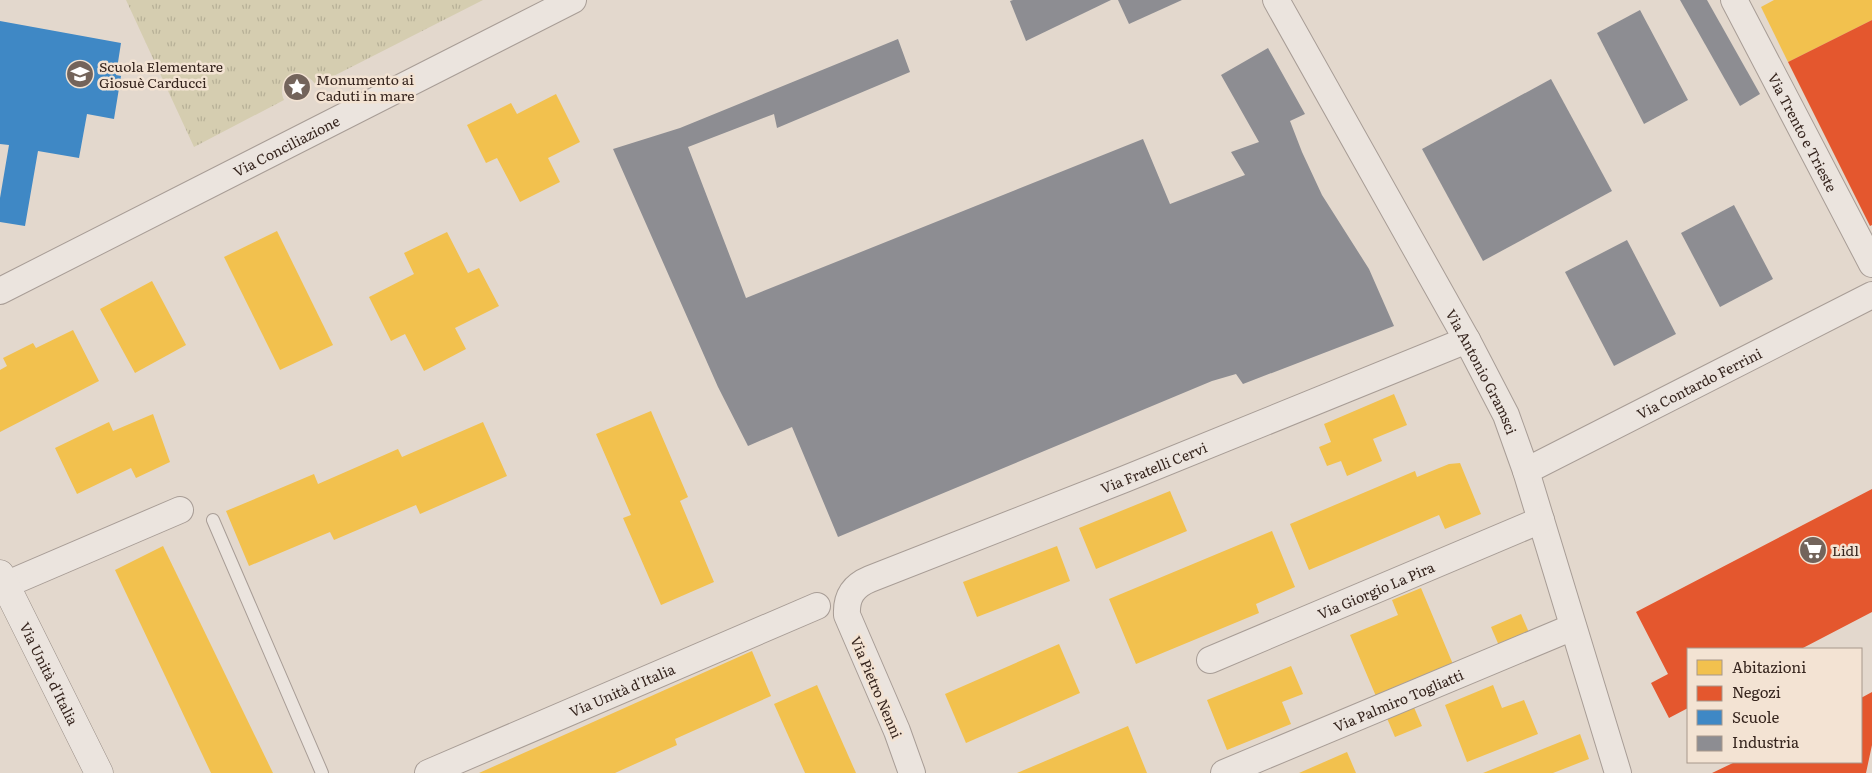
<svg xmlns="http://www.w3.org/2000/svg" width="1872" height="773" font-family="Literata,serif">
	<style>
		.park { fill: url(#park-tufts) }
		.homes { fill: #f2c14e }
		.shops { fill: #e4572e }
		.schools { fill: #3f88c5 }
		.industry { fill: #8d8d92 }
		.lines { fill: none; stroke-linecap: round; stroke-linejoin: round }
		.lane-casing { stroke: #a89d96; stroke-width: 14 }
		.street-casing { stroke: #a89d96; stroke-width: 28 }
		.secondary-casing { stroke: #988d86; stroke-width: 29 }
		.lane { stroke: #ebe4de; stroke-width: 12 }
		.street { stroke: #ebe4de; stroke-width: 26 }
		.secondary { stroke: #ebe4de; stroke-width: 28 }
		.labels { text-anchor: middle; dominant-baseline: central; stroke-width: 5; stroke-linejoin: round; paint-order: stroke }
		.poi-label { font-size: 14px; fill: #36251e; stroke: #f3e3d3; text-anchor: start }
		.street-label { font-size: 14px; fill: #36251e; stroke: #f3e3d3 }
	</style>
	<defs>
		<pattern id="park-tufts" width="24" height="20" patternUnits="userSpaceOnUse" patternTransform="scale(1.25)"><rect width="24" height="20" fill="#d5cdb0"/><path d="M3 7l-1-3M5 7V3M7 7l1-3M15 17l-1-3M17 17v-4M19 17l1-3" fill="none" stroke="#b7b097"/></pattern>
	</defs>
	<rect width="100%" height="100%" fill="#e3d8cd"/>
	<path class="park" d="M126,0H483L316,85C302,64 274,77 284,100L194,147Z"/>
	<g class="homes">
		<polygon points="1774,0 1872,0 1872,20 1788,62 1761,7"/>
		<polygon points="556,94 580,142 548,158 560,182 520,202 497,158 486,163 467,125 511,103 517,114"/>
		<polygon points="277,231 333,345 280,370 224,257"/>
		<polygon points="447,232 468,273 479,268 499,306 455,328 466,349 424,371 405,334 391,341 369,297 414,274 404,253"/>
		<polygon points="152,281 186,345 135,373 100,309"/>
		<polygon points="73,330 99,381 0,432 0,370 7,366 3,358 33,343 36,348"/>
		<polygon points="1394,394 1407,425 1373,439 1382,461 1347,476 1341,461 1327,466 1319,447 1331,442 1324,424"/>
		<polygon points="651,411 688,497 680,501 714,582 661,605 623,518 631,515 596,434"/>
		<polygon points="153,414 170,462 136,478 131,468 77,494 55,448 109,422 113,431"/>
		<polygon points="483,422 507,476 420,514 416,505 334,540 330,532 249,566 226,511 314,474 318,484 398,449 402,457"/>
		<polygon points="1460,463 1481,514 1445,529 1439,515 1309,570 1290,524 1415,471 1417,477 1449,464"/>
		<polygon points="1170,491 1187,531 1096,569 1079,528"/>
		<polygon points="1272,531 1295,587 1256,604 1259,613 1136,664 1109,599"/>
		<polygon points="163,546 273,773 211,773 115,570"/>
		<polygon points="1057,546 1070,581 977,617 963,582"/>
		<polygon points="1421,588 1455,669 1378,701 1350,635 1398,615 1392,600"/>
		<polygon points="1521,614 1530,635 1500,648 1491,627"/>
		<polygon points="1059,644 1080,693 966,743 945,694"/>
		<polygon points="752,651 771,696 675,739 677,745 615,773 479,773"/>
		<polygon points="1291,666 1303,694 1282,702 1291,724 1227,750 1207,700"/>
		<polygon points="817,685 856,773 805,773 774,704"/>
		<polygon points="1493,685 1502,708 1524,700 1538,734 1467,762 1445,705"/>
		<polygon points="1413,705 1422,726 1395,737 1386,716"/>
		<polygon points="1128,726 1147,773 1017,773"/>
		<polygon points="1580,734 1589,759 1553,773 1483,773"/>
		<polygon points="1347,752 1356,773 1299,773"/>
	</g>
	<g class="shops">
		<polygon points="1872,20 1872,225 1870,226 1788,62"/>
		<polygon points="1872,489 1872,612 1801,649 1688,649 1688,708 1669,718 1651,683 1668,674 1636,612"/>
		<polygon points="1872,692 1872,745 1866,773 1712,773 1735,762 1861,762 1861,698"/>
	</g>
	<polygon class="schools" points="0,21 121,43 116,75 121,76 114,119 87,114 79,158 38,151 25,226 0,222 0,198 9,145 0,144"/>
	<g class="industry">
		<polygon points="1013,0 1111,0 1026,41 1010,1"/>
		<polygon points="1118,0 1182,0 1129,24"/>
		<polygon points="1680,0 1707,0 1760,94 1740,106"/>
		<polygon points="1640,10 1688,100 1644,124 1597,33"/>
		<polygon points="898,39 910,72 777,128 774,114 688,147 746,298 1143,139 1170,204 1245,175 1231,152 1259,142 1221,75 1268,48 1305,114 1290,121 1302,152 1322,195 1369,269 1394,326 1243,384 1236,374 1212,381 838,537 792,427 748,446 718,387 613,149 680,128"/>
		<polygon points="1551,79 1612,191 1483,261 1422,149"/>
		<polygon points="1734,205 1773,279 1720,307 1681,233"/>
		<polygon points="1627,240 1676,334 1614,366 1565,272"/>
	</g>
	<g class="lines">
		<g class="lane-casing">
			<polyline id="lane" points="213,520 322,773"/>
		</g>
		<g class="street-casing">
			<g id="street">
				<path id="s1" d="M1276,0L1467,340L1506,415L1526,471L1618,773"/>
				<path id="s2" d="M1734,0L1872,264"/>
				<path id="s3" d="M0,291L573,0"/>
				<path id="s4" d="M1526,471L1872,295"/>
				<polyline points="5,585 180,510"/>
				<path id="s5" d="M1210,660L1541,520"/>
				<path id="s6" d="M428,773L817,606"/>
				<path id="s7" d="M912,773L897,731L847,615C846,597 853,586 870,579L1125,479L1467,340"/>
				<path id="s8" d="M1224,773L1573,627"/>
			</g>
		</g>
		<g class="secondary-casing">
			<g id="secondary">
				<path id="s9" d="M0,574L99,773"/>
			</g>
		</g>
		<use href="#lane" class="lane"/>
		<use href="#street" class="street"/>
		<use href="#secondary" class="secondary"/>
	</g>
	<defs>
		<g id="school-disc" transform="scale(1.4375)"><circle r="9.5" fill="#73645b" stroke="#f3e3d3"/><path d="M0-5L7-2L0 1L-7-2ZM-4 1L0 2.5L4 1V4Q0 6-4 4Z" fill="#fff"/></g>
		<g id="sight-disc" transform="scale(1.4375)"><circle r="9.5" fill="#73645b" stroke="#f3e3d3"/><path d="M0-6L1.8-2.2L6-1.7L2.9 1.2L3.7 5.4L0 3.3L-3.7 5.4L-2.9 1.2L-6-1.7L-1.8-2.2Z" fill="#fff"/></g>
		<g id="supermarket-disc" transform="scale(1.4375)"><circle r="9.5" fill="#73645b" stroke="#f3e3d3"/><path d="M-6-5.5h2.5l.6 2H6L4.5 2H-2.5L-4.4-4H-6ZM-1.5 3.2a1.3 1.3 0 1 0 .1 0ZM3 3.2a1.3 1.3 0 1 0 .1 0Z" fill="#fff"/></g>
	</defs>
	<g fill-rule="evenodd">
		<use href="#school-disc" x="80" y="74"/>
		<use href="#sight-disc" x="297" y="87"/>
		<use href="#supermarket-disc" x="1813" y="550"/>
	</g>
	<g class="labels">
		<g class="poi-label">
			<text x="99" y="66">Scuola Elementare<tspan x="99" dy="16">Giosuè Carducci</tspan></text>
			<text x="316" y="79">Monumento ai<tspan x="316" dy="16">Caduti in mare</tspan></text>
			<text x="1832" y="550">Lidl</text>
		</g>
		<g class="street-label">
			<text stroke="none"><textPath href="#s2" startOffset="149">Via Trento e Trieste</textPath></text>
			<text stroke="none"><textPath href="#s3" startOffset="321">Via Conciliazione</textPath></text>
			<text stroke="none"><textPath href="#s1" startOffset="425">Via Antonio Gramsci</textPath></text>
			<text stroke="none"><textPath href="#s4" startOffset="194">Via Contardo Ferrini</textPath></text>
			<text stroke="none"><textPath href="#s7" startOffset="522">Via Fratelli Cervi</textPath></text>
			<text stroke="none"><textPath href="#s5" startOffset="180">Via Giorgio La Pira</textPath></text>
			<text stroke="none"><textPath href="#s9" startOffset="111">Via Unità d'Italia</textPath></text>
			<text transform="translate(877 687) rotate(67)">Via Pietro Nenni</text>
			<text stroke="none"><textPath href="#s6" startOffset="211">Via Unità d'Italia</textPath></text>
			<text stroke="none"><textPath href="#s8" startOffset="189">Via Palmiro Togliatti</textPath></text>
		</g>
	</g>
	<rect x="1687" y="648" width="175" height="115" fill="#f3e3d3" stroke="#a7978b"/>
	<rect x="1697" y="660" width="25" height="15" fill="#f2c14e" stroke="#a7978b"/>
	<text x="1732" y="673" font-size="15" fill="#36251e">Abitazioni</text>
	<rect x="1697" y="686" width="25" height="15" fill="#e4572e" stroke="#a7978b"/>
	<text x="1732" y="698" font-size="15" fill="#36251e">Negozi</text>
	<rect x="1697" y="710" width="25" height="15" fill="#3f88c5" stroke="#a7978b"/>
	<text x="1732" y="723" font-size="15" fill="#36251e">Scuole</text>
	<rect x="1697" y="736" width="25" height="15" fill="#8d8d92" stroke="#a7978b"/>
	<text x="1732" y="748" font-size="15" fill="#36251e">Industria</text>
</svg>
